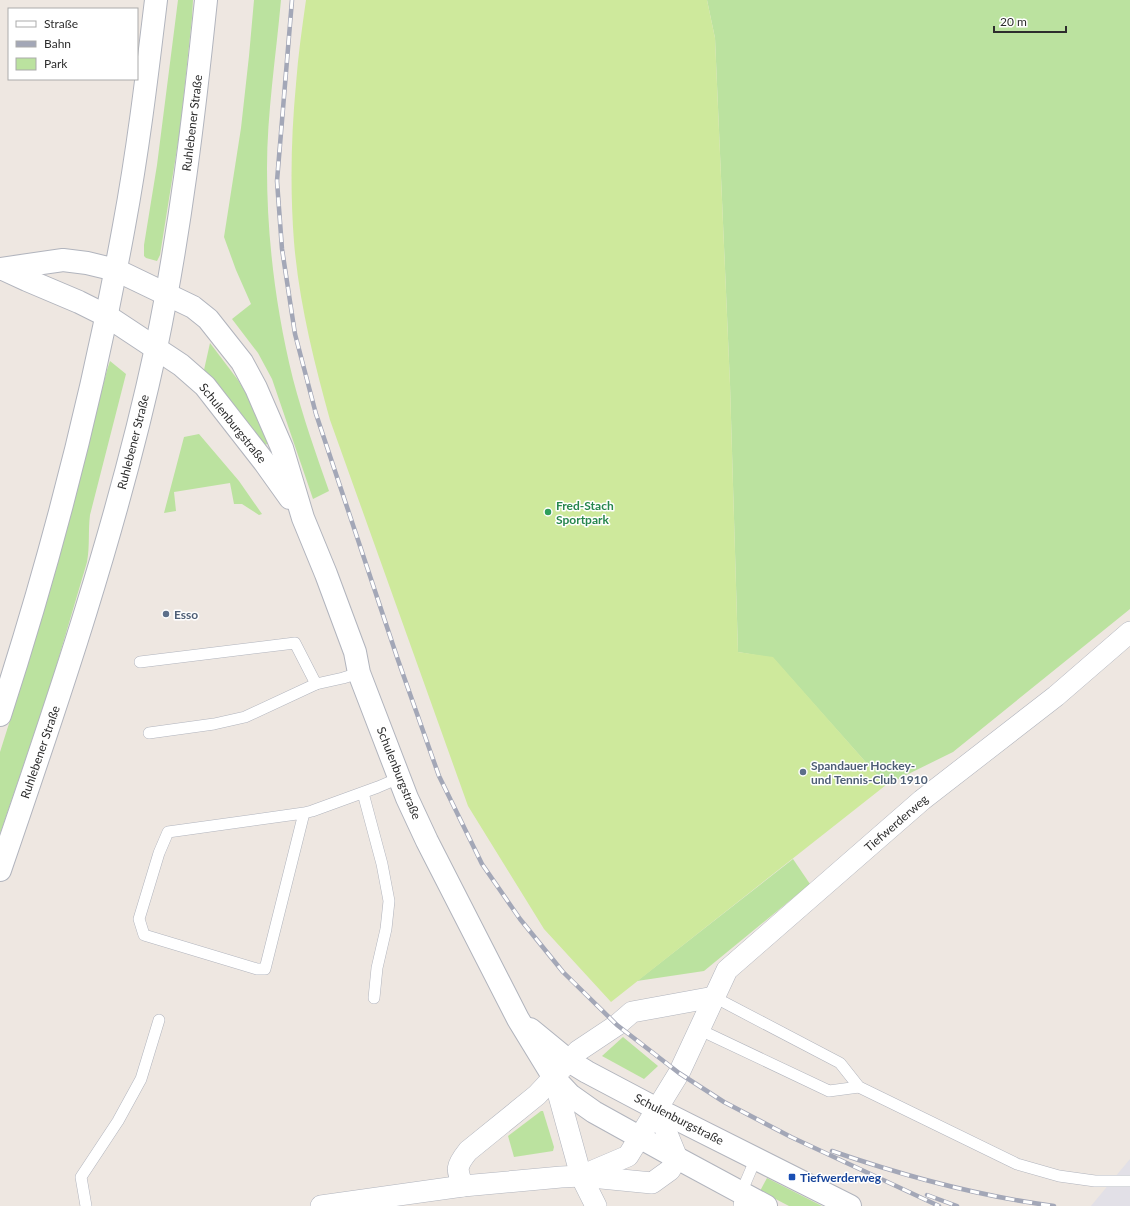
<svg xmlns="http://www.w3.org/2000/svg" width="1130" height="1206" font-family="Lato,sans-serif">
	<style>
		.industrial { fill: #e2e0e7 }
		.green { fill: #bbe29f }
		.pitch { fill: #cee99c }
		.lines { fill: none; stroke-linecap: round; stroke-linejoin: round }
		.lane-casing { stroke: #b1b4bd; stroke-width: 12 }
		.street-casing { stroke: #b1b4bd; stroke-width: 22 }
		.secondary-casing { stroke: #b1b4bd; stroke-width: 24 }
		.lane { stroke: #fff; stroke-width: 11 }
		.street { stroke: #fff; stroke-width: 21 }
		.secondary { stroke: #fff; stroke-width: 22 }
		.rail-casing { stroke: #a3a7b7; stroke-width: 4.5 }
		.rail { stroke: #fff; stroke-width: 3; stroke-dasharray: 9; stroke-linecap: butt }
		.leisure-dot { fill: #2e9e5b; stroke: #fff; stroke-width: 1.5 }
		.service-dot { fill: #5c6f8a; stroke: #fff; stroke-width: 1.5 }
		.transit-dot { fill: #1a4fb4; stroke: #fff; stroke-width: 1.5 }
		.labels { text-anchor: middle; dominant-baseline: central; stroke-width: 3; stroke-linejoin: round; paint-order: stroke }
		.street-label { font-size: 12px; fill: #2d2d2d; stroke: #fff }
		.leisure-label { font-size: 12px; font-weight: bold; fill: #27864d; stroke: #fff; text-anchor: start }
		.service-label { font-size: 12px; font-weight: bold; fill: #4e5e75; stroke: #fff; text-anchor: start }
		.transit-label { font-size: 12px; font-weight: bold; fill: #164399; stroke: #fff; text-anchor: start }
	</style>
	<rect width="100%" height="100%" fill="#eee7e1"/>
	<polygon class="industrial" points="1130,1159 1130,1206 1091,1206"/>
	<g class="green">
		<polygon points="178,0 193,0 192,18 180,130 160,255 157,261 146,258 144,256 144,245 157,165"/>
		<path d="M254,0H281C276,56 267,113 267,169C267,239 276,310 293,379C303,417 316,454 329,491L313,499L272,379L258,353L232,319L251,304L236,270L224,237L241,128L249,56Z"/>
		<polygon points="707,0 1130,0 1130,609 953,752 886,785 773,658 738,652 730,384 715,38"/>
		<polygon points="210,343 238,380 249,398 268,444 264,445 204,370"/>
		<path d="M110,361L126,374L90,515C88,531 90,546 87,562L51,684L0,834V752L24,676L61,551L107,370Z"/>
		<polygon points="199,434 239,481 262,514 259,515 242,504 234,504 230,483 174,492 176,511 164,513 184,437"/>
		<polygon points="793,859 810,884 704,971 637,981"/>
		<polygon points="623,1037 658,1066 644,1079 602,1056"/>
		<polygon points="541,1111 543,1111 554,1147 553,1151 514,1157 508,1136"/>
		<polygon points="767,1178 822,1206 789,1206 760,1191"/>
	</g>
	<path class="pitch" d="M306,0H707L715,38L730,384L738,652L773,657L886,785L611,1002L544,929L468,806L330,420C314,362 299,302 294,242C290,189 291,137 296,84C298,56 302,28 306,0Z"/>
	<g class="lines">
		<g class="lane-casing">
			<g id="lane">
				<polyline points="140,662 295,643 316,684 343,678 359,673"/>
				<polyline points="149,733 214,724 245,717 316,684"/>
				<polyline points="363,793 382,864 389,901 386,929 377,968 374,998"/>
				<polyline points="304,813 265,969 257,969 144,935 139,919 159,853 168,832 304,813 312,811 378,787 399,778"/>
				<polyline points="714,997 840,1063 859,1087 1017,1164 1059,1176 1095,1181 1130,1181"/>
				<polyline points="698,1029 829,1091 859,1087"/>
				<polyline points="86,1206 81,1177 118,1121 141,1079 159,1020"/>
				<polyline points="739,1206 741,1193 756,1158"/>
			</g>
		</g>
		<g class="street-casing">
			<g id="street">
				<polyline points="554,1078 581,1176 596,1206"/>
				<polyline points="581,1176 628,1156 679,1073 727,970 922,800 1056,696 1130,632"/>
				<path d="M463,1186C456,1169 456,1166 468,1151L537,1095L578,1051L617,1025L632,1012L714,997"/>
				<polyline points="321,1206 463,1186 561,1177 581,1176 652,1183 670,1170 677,1158 657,1109"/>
			</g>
		</g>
		<g class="secondary-casing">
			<g id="secondary">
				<polyline points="0,269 63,260 87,263 116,270 193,307 208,319 242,362 256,388 282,448 303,518 326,574 355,652 359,673 407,798 427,841 518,1019 554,1078 570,1095 594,1112 677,1158 766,1206"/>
				<polyline points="3,269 27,280 79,302 107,316 181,365 205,386 265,463 290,498"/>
				<path d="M0,715C52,555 94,391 124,226C138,151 147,75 156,0"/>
				<path d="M0,870C59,698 118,525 156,348C180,233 194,116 206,0"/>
				<polyline points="530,1029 569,1061 587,1072 657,1109 850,1206"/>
			</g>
		</g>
		<use href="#lane" class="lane"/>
		<use href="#street" class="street"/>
		<use href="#secondary" class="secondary"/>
		<g class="rail-casing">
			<g id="rail">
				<polyline points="292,0 277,181 282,249 295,334 316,414 398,660 439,776 482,864 520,919 563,972 617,1025 679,1073 724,1102 791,1137 939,1206"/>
				<path d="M832,1151C904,1176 978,1196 1054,1206"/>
				<polyline points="927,1195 957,1206"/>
			</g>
		</g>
		<use href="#rail" class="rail"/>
	</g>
	<circle class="leisure-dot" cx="548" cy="512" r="4"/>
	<g class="service-dot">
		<circle cx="166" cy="614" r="4"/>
		<circle cx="803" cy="772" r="4"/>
	</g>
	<rect class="transit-dot" x="788" y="1173" width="8" height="8" rx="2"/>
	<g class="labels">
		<g class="street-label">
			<text transform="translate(192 123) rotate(-83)">Ruhlebener Straße</text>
			<text transform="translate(233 423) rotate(51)">Schulenburgstraße</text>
			<text transform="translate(133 442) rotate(-76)">Ruhlebener Straße</text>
			<text transform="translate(40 752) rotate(-71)">Ruhlebener Straße</text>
			<text transform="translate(399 773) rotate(68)">Schulenburgstraße</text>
			<text transform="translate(896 823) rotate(-41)">Tiefwerderweg</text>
			<text transform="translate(679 1119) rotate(27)">Schulenburgstraße</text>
		</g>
		<g class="leisure-label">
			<text x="556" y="505">Fred-Stach<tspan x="556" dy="14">Sportpark</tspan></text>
		</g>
		<g class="service-label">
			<text x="174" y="614">Esso</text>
			<text x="811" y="765">Spandauer Hockey-<tspan x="811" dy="14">und Tennis-Club 1910</tspan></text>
		</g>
		<g class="transit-label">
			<text x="800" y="1177">Tiefwerderweg</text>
		</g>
	</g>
	<rect x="8" y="8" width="130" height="72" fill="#ffffff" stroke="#ababab"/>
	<rect x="16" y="21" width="20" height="6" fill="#ffffff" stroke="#ababab"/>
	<text x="44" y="28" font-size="12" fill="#2d2d2d">Straße</text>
	<rect x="16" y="41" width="20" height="6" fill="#a3a7b7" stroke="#ababab"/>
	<text x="44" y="48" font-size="12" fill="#2d2d2d">Bahn</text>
	<rect x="16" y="58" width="20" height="12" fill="#bbe29f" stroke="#ababab"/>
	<text x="44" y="68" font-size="12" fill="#2d2d2d">Park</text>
	<path d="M994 26v6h72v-6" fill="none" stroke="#2d2d2d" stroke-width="2"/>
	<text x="1000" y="26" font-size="12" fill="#2d2d2d" stroke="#ffffff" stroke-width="3" paint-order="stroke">20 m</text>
</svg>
